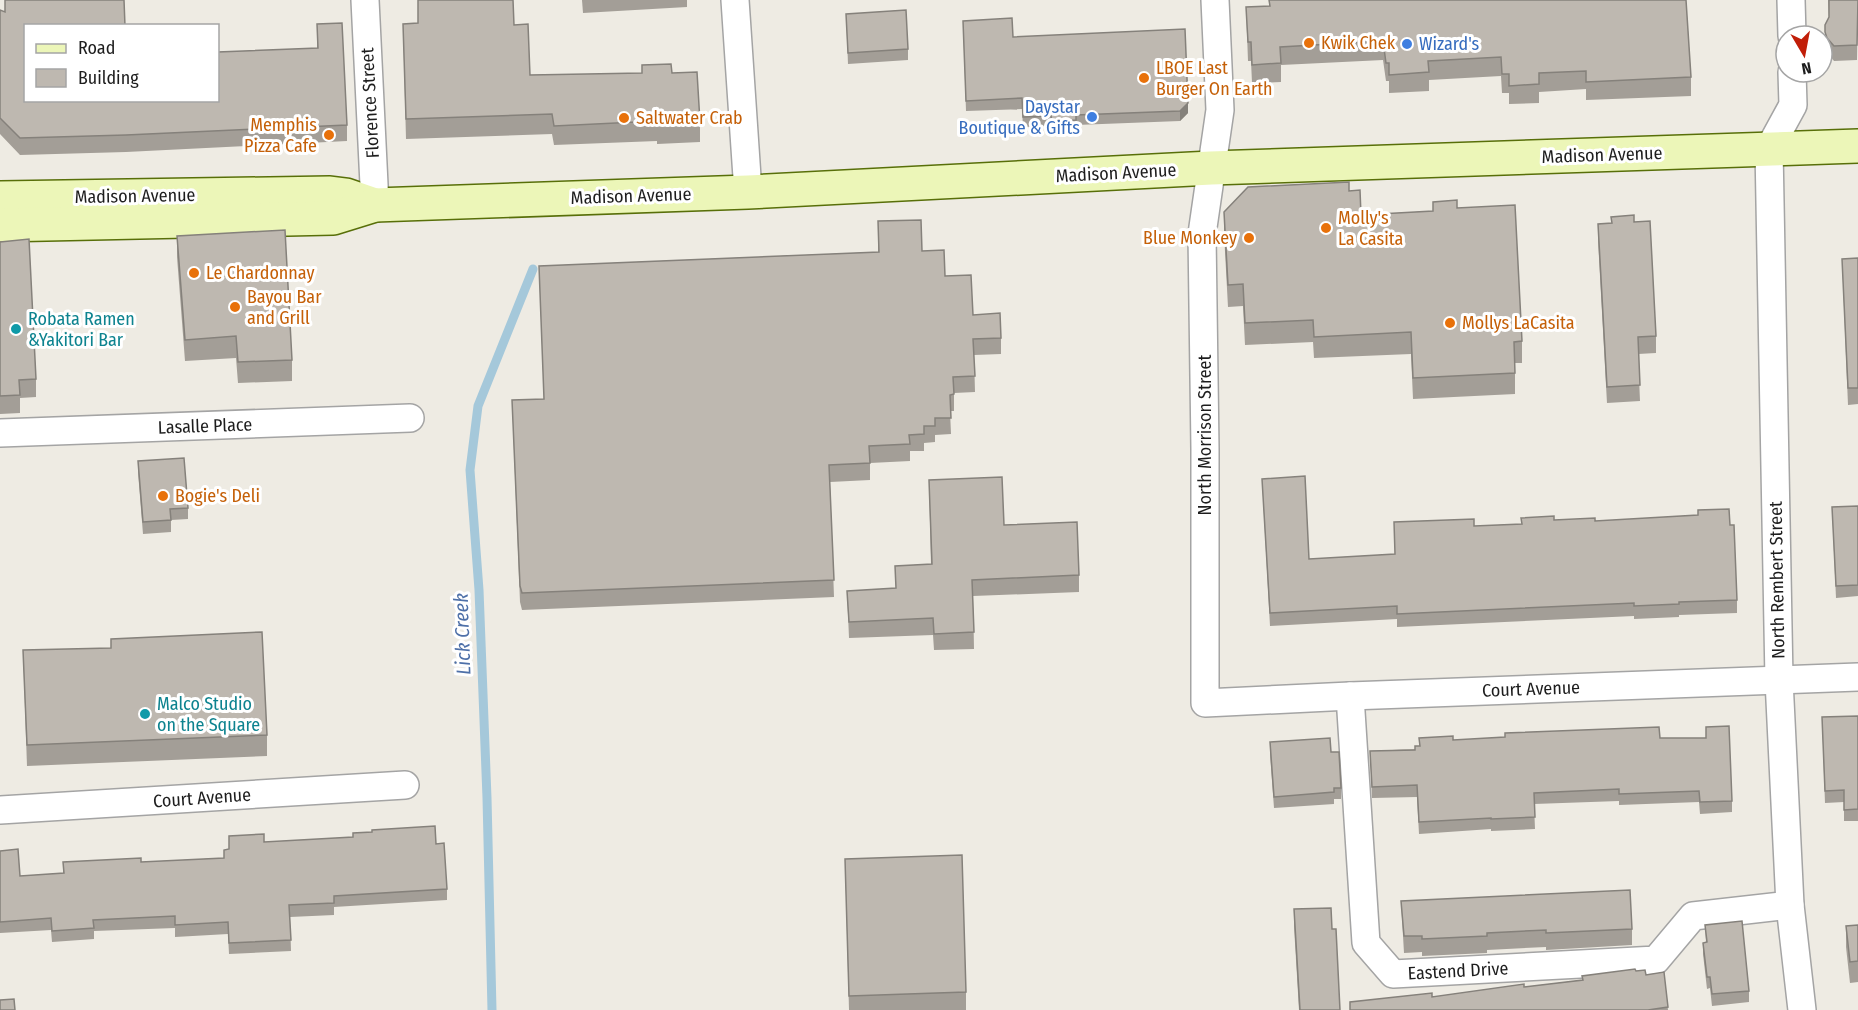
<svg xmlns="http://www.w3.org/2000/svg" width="1858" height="1010" font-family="'Fira Sans Condensed',sans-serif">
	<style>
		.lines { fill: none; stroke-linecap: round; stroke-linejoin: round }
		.stream { stroke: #a5c8da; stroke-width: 9 }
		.street-casing { stroke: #a4a4a4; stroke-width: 30 }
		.secondary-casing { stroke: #586f09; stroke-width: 36 }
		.street { stroke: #fff; stroke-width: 27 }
		.secondary { stroke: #ecf6b8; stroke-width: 33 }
		.wall { fill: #a39e97 }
		.shaded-wall { fill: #85817b }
		.building { fill: #beb8b0; stroke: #85817b; stroke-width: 1.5 }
		.food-dot { fill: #e8710a; stroke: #fff; stroke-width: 2 }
		.shop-dot { fill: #3f7fe0; stroke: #fff; stroke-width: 2 }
		.culture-dot { fill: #0f9aa8; stroke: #fff; stroke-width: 2 }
		.labels { text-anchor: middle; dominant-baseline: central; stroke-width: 6; stroke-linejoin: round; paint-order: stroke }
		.food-label { font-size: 18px; fill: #c56008; stroke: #fff; text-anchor: start }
		.shop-label { font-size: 18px; fill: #366cbe; stroke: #fff; text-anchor: start }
		.street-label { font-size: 18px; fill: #1d1d1d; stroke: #fff }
		.culture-label { font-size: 18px; fill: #0d838f; stroke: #fff; text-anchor: start }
		.water-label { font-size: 20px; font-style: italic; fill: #4e70a8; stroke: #fff }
	</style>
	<rect width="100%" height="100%" fill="#eeebe3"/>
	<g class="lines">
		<polyline class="stream" points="492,1010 487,798 479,590 470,470 478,406 533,269"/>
		<g class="street-casing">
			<g id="street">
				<polyline points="365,0 375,205"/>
				<polyline points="735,0 748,192"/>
				<polyline points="1215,0 1220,110 1202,234 1205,449 1205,703 1350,696 1858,677"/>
				<polyline points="1791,0 1792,36"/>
				<polyline points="1792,72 1793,105 1769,149 1779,680 1790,905 1802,1010"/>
				<polyline points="0,433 410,418"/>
				<polyline points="1350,696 1366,943 1393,974 1656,960 1693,916 1790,905"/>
				<polyline points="0,810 405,785"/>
			</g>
		</g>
		<g class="secondary-casing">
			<g id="secondary">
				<polyline points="0,198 330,193 346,195 375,205"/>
				<polyline points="0,225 333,218 375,205 748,192 1211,168 1858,146"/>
			</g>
		</g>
		<use href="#street" class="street"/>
		<use href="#secondary" class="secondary"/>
	</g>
	<g class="wall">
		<polygon points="582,0 687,0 687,7 583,13"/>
		<polygon points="1269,0 1686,0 1691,77 1691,96 1586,100 1586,89 1539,92 1539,103 1509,104 1509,93 1502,93 1501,76 1429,80 1429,91 1389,93 1389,81 1386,81 1383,60 1281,65 1281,82 1252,83 1251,61 1248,61 1246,7 1269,6"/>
		<polygon points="1828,0 1858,0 1857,60 1834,61 1827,52 1825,46 1825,32 1829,18"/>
		<polygon points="0,10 26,100 218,100 317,48 317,24 347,125 347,141 126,152 20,155 0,134"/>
		<polygon points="846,14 908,49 908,60 848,64"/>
		<polygon points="963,21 1013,37 1188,113 1180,121 1076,125 1076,130 1052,131 1051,126 1023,127 1022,109 966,111"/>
		<polygon points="403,24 514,25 530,75 672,73 700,122 700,142 657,144 657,141 554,145 552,134 406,139"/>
		<polygon points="1349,191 1361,215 1433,211 1433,202 1457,208 1522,341 1522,363 1515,363 1515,394 1413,399 1411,354 1314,358 1313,342 1245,345 1243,306 1228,307 1224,233 1224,212"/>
		<polygon points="878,221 922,251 945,276 973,315 1001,338 1001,354 974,355 975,392 954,393 954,411 950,411 951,434 935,435 935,442 924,443 924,451 910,451 910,461 870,463 870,480 830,482 834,597 522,610 520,602 512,400 544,399 539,266 878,252"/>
		<polygon points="1634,222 1656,336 1656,353 1638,354 1640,401 1607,403 1598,240 1598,224"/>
		<polygon points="177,236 292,360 292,381 238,383 236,358 185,361 177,257"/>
		<polygon points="0,242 36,379 36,397 20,398 20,413 0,414"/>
		<polygon points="1858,258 1858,404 1848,405 1842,259"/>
		<polygon points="138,461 188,508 188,519 171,520 171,532 143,534 138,472"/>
		<polygon points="1262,479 1309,559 1395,554 1474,526 1521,524 1554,520 1730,525 1737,600 1737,613 1679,615 1679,617 1634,619 1634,616 1397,627 1397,619 1270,626"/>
		<polygon points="929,480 1004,525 1079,575 1079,592 973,596 974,649 934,650 933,635 849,638 847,591 896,588 895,566 931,564"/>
		<polygon points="1858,506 1858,596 1836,598 1832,507"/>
		<polygon points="23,650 267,735 267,756 27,766"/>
		<polygon points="1858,716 1858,821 1844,821 1844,802 1825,803 1822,717"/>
		<polygon points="1660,738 1732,801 1732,812 1700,814 1699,802 1619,805 1619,801 1534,804 1535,829 1491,831 1491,829 1419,834 1417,797 1372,798 1370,751"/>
		<polygon points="1270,742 1331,752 1341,788 1341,799 1334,799 1334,804 1274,808 1270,754"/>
		<polygon points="229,836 264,842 436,844 447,889 447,900 334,907 334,915 290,917 291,951 229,954 228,934 175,937 175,928 94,931 94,939 52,942 51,930 0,933 0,851 20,876 63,873 63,862 141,862 224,858 229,849"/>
		<polygon points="845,859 966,992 966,1010 849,1010"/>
		<polygon points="1401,901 1632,929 1632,945 1546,950 1546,947 1487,950 1487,953 1422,956 1422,952 1404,953"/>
		<polygon points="1294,909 1332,929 1340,1010 1299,1010 1294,926"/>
		<polygon points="1705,925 1749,991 1749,1002 1712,1006 1710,988 1707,989 1703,954 1703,943 1706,942"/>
		<polygon points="1858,925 1858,982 1850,983 1846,947 1846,926"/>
		<polygon points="1636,971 1646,975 1664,972 1668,1010 1350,1010 1350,1002 1432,997 1524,987 1582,980"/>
	</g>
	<polygon class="shaded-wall" points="1188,103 1188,113 1180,121 1180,111"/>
	<g class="building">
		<polygon points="5,0 124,0 125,26 26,26 26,100 218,100 218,52 318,48 317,24 342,23 347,125 126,135 20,138 0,118 0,10 5,12"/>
		<polygon points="418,0 513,0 514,25 528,24 530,75 642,73 642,65 671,64 672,73 697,72 700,122 657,124 657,121 554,126 552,114 406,119 403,24 418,23"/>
		<polygon points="1269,0 1686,0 1691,77 1586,82 1586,71 1539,73 1539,84 1509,86 1509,74 1502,74 1501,57 1428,61 1429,72 1389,75 1389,63 1386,63 1383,41 1280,47 1281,63 1252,65 1251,42 1248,42 1246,7 1270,6"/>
		<polygon points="1829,0 1858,0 1857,45 1834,46 1827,38 1825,32 1825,25 1829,17"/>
		<polygon points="906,10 908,49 848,53 846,14"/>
		<polygon points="1012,18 1013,37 1185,29 1188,103 1180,111 1076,115 1076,120 1052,121 1051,116 1023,117 1022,98 966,101 963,21"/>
		<polygon points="1349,182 1349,191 1360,190 1361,215 1433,211 1433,202 1457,200 1457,208 1515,205 1522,341 1514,342 1515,373 1413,378 1411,332 1314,337 1313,320 1245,323 1243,284 1228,285 1224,212 1248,187"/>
		<polygon points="1634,215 1634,222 1650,221 1656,336 1638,337 1640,385 1607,387 1598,224 1612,223 1611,217"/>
		<polygon points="921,220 922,251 944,250 945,276 971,275 973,315 1000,313 1001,338 973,339 975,376 953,377 954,394 950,395 951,418 935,418 935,426 924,426 924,434 909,435 910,444 869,446 870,463 829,465 834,580 522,593 520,586 512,400 544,399 539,266 879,252 878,221"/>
		<polygon points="285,230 292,360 238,362 236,336 185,340 177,236"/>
		<polygon points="29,239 36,379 19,380 20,395 0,396 0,242"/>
		<polygon points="1858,258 1858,388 1848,388 1842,259"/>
		<polygon points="184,458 188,508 170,509 171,520 143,522 138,461"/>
		<polygon points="1305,476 1309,559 1395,554 1394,522 1474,519 1474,526 1522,524 1521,518 1554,516 1554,520 1595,518 1595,521 1698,515 1698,510 1729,509 1730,525 1734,525 1737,600 1679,602 1679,604 1634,606 1634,603 1397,614 1397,606 1270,613 1262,479"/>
		<polygon points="1002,477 1004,525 1077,522 1079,575 972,580 974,632 934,634 933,618 849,622 847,591 896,588 895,566 932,564 929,480"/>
		<polygon points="1858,506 1858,585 1836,586 1832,507"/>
		<polygon points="262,632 267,735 27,745 23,650 111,648 111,639"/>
		<polygon points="1858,716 1858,809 1844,810 1844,790 1825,791 1822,717"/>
		<polygon points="1729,726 1732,801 1700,802 1699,791 1619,794 1619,789 1534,793 1535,817 1491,819 1491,818 1419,822 1417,785 1372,787 1370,751 1415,750 1415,746 1420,746 1419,738 1453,736 1453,740 1505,737 1505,733 1659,727 1660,738 1706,738 1706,727"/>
		<polygon points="1330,738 1331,752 1339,752 1341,788 1334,788 1334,792 1274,797 1270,742"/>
		<polygon points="435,826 436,844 444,843 447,889 334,896 334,903 289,905 291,940 229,943 228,922 175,925 175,916 93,920 94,928 52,931 51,918 0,922 0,851 18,849 20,876 64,873 63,862 141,858 141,862 224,858 224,850 229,849 229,836 264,834 264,842 353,837 353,833 372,832 372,830"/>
		<polygon points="962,855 966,992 849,996 845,859"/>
		<polygon points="1630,890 1632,929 1546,933 1546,930 1487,933 1487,936 1422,939 1422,936 1404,936 1401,901"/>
		<polygon points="1331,908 1332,929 1336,929 1340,1010 1300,1010 1294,909"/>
		<polygon points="1742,921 1749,991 1712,994 1710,977 1707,977 1703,943 1707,942 1705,925"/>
		<polygon points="1858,925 1858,961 1850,962 1846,926"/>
		<polygon points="1635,969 1636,971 1645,970 1646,975 1664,972 1668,1007 1648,1010 1350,1010 1350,1002 1432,993 1432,997 1524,984 1524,987 1583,980 1582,976"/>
		<polygon points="14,999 15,1010 0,1010 0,1000"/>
	</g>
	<g class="food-dot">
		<circle cx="1309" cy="43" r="6"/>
		<circle cx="1144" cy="78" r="6"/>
		<circle cx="624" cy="118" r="6"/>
		<circle cx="329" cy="135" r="6"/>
		<circle cx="1326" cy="228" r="6"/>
		<circle cx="1249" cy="238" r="6"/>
		<circle cx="194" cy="273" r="6"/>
		<circle cx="235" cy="307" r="6"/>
		<circle cx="1450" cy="323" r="6"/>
		<circle cx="163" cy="496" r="6"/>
	</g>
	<g class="shop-dot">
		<circle cx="1407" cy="44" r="6"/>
		<circle cx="1092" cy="117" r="6"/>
	</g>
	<g class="culture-dot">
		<circle cx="16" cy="329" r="6"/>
		<circle cx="145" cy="714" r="6"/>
	</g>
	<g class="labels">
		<g class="food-label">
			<text x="1321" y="43">Kwik Chek</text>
			<text x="1156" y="68">LBOE Last<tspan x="1156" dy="21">Burger On Earth</tspan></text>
			<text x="636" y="118">Saltwater Crab</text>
			<text x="317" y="125" text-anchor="end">Memphis<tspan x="317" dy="21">Pizza Cafe</tspan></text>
			<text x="1338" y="218">Molly's<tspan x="1338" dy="21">La Casita</tspan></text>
			<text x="1237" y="238" text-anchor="end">Blue Monkey</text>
			<text x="206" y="273">Le Chardonnay</text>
			<text x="247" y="297">Bayou Bar<tspan x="247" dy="21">and Grill</tspan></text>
			<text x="1462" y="323">Mollys LaCasita</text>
			<text x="175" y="496">Bogie's Deli</text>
		</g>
		<g class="shop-label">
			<text x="1419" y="44">Wizard's</text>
			<text x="1080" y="107" text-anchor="end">Daystar<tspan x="1080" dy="21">Boutique &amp; Gifts</tspan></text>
		</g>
		<g class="street-label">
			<text transform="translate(370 103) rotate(-93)">Florence Street</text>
			<text transform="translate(1602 155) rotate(-2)">Madison Avenue</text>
			<text transform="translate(1116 173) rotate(-3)">Madison Avenue</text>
			<text transform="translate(135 196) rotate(-1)">Madison Avenue</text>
			<text transform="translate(631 196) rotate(-2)">Madison Avenue</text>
			<text transform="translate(205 426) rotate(-2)">Lasalle Place</text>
			<text transform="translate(1205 435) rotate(-90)">North Morrison Street</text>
			<text transform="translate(1777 580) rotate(-91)">North Rembert Street</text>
			<text transform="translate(1531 689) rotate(-2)">Court Avenue</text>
			<text transform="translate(202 798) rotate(-4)">Court Avenue</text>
			<text transform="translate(1458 971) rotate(-3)">Eastend Drive</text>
		</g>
		<g class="culture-label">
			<text x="28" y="319">Robata Ramen<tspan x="28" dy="21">&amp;Yakitori Bar</tspan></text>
			<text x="157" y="704">Malco Studio<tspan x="157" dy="21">on the Square</tspan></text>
		</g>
		<g class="water-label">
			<text transform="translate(462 634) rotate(-92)">Lick Creek</text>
		</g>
	</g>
	<rect x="24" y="24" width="195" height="78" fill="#ffffff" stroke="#a5a5a5" stroke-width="1.5"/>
	<rect x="36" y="44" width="30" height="9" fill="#ecf6b8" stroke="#a5a5a5" stroke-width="1.5"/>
	<text x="78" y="54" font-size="18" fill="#1d1d1d">Road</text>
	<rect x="36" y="69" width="30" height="18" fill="#beb8b0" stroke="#a5a5a5" stroke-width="1.5"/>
	<text x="78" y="84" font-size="18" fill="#1d1d1d">Building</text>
	<g transform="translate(1804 54) rotate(170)"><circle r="28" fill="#ffffff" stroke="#a5a5a5" stroke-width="1.5"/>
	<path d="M0-4.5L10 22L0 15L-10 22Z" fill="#c11e08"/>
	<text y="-9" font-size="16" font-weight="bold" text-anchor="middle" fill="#1d1d1d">N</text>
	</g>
</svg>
